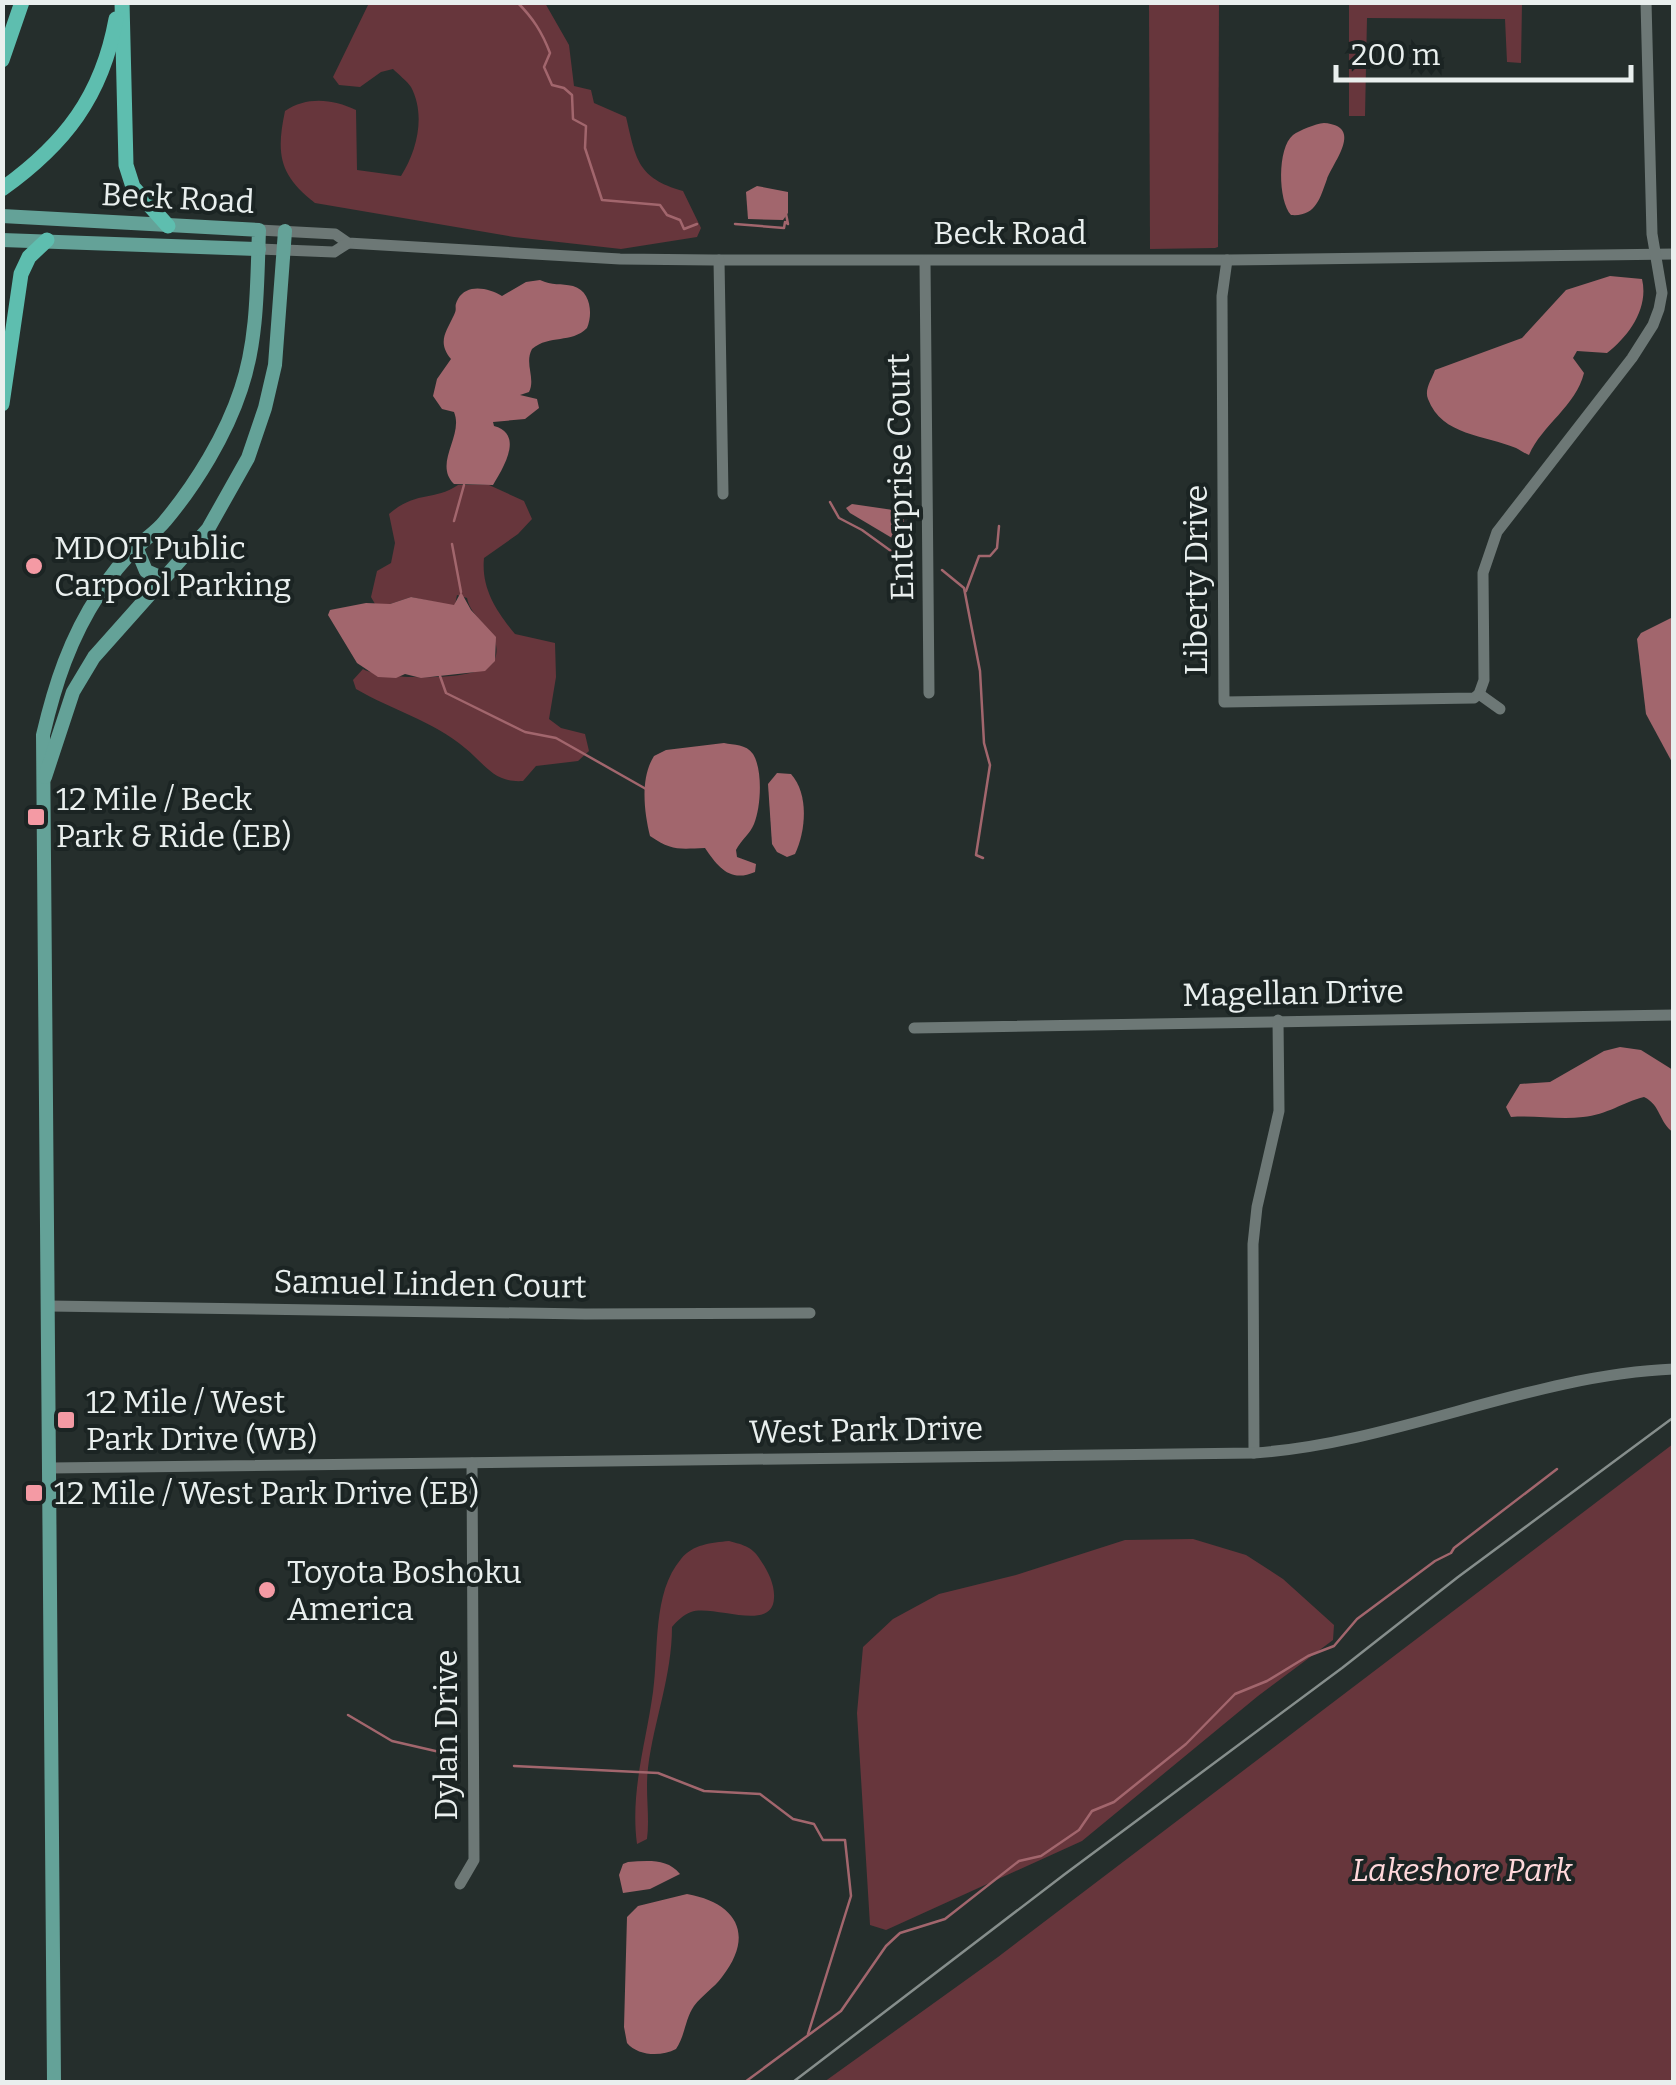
<svg xmlns="http://www.w3.org/2000/svg" width="1676" height="2085" font-family="Bitter,serif">
	<style>
		.green { fill: #67363c }
		.water { fill: #a2666d }
		.lines { fill: none; stroke-linecap: round; stroke-linejoin: round }
		.stream { stroke: #a2666d; stroke-width: 2.5 }
		.minor { stroke: #6d7876; stroke-width: 11 }
		.major { stroke: #64a298; stroke-width: 14 }
		.highway { stroke: #5ebeaf; stroke-width: 15 }
		.rail { stroke: #868e8c; stroke-width: 2.5 }
		.poi-dot { fill: #f49aa4; stroke: #1b2423; stroke-width: 4 }
		.labels { text-anchor: middle; dominant-baseline: central; stroke-width: 8; stroke-linejoin: round; paint-order: stroke }
		.street-label { font-size: 32px; fill: #e9efee; stroke: #1b2423 }
		.poi-label { font-size: 32px; fill: #e9efee; stroke: #1b2423; text-anchor: start }
		.park-label { font-size: 32px; font-style: italic; fill: #ffd8db; stroke: #1b2423 }
	</style>
	<rect width="100%" height="100%" fill="#252e2c"/>
	<g class="green">
		<path d="M369,3H545L569,45L574,86L591,90L594,103L626,117C636,159 637,178 683,191L701,228L697,237L621,249L514,237L315,203C279,175 276,154 285,111C307,96 333,99 356,110L357,170L401,176C417,151 426,115 411,87C407,81 398,74 393,69L381,72L360,87L339,85L333,77Z"/>
		<polygon points="1149,3 1219,3 1218,247 1215,248 1150,249"/>
		<polygon points="1349,3 1522,3 1521,63 1507,62 1505,19 1367,18 1365,116 1349,116"/>
		<path d="M458,485H489L524,501L532,519L518,534L484,558C481,588 496,611 515,634L555,643L556,677L549,719L561,728L585,734L589,751L578,761L536,766L523,781C494,783 486,765 465,748C433,721 392,710 356,689L353,680L363,669C380,680 488,683 495,659C504,631 471,621 467,598L457,595L455,605H449L411,597L390,604H375L371,597L377,571L391,563L395,543L389,514C417,490 432,502 458,485Z"/>
		<polygon points="1673,1444 1673,2082 824,2082 998,1957"/>
		<polygon points="1193,1539 1246,1555 1283,1579 1334,1625 1333,1640 1258,1696 1082,1841 886,1930 870,1925 857,1713 863,1647 893,1619 939,1594 1016,1575 1125,1540"/>
		<path d="M729,1541C744,1545 753,1547 761,1561C768,1571 775,1585 774,1598C773,1633 713,1604 691,1612C683,1615 677,1621 672,1627C672,1676 654,1720 648,1768C645,1793 650,1816 647,1839L637,1844C630,1792 646,1743 653,1692C659,1651 652,1593 681,1559C693,1544 711,1543 729,1541Z"/>
	</g>
	<g class="water">
		<path d="M1324,123C1364,126 1334,161 1327,179C1320,198 1316,217 1291,215C1278,201 1277,148 1293,135C1300,130 1315,124 1324,123Z"/>
		<polygon points="757,186 788,192 788,213 783,220 748,219 746,192"/>
		<path d="M1610,276L1642,279C1649,308 1629,336 1607,353L1577,351L1573,358L1584,373C1576,406 1542,425 1529,455C1524,453 1520,450 1516,448C1485,435 1442,436 1428,399C1424,389 1432,379 1435,370L1522,338L1566,290Z"/>
		<path d="M540,280C552,286 561,283 573,286C591,291 593,314 587,328C571,344 550,334 532,349C524,364 536,378 529,392L520,395L537,399L539,408L525,419L493,422L494,426C524,434 504,467 493,485L454,484C433,463 464,436 454,412L442,409L433,396L437,379L451,359C437,342 446,332 454,315C458,307 453,308 458,299C467,283 489,288 502,296L526,282Z"/>
		<polygon points="852,504 900,511 904,519 902,537 898,540 892,538 850,513 846,508"/>
		<polygon points="461,592 471,610 496,637 495,661 485,671 421,678 405,674 396,678 378,677 357,663 328,615 330,610 366,603 390,604 411,597 454,605"/>
		<polygon points="1673,617 1673,764 1646,714 1637,639 1641,633"/>
		<path d="M724,743C734,745 746,744 753,754C763,770 761,807 754,824C750,834 741,840 736,850L737,857L756,864L755,872C730,883 718,867 705,848C679,849 672,851 650,836C644,811 640,778 654,756L666,750Z"/>
		<path d="M777,773L791,774C809,794 806,831 795,854L787,857L777,852L772,844L768,784Z"/>
		<path d="M1620,1047L1641,1050L1673,1070V1132C1659,1123 1661,1105 1644,1097C1623,1102 1607,1115 1583,1117C1559,1120 1535,1115 1511,1117L1506,1107L1520,1084L1550,1082L1604,1051Z"/>
		<path d="M628,1862C647,1861 667,1858 680,1874L650,1889L623,1893L619,1875L623,1864Z"/>
		<path d="M687,1894C737,1903 755,1935 722,1977C714,1988 702,1995 694,2006C685,2019 685,2036 676,2049C661,2057 638,2056 627,2043L624,2027L627,1917L638,1906Z"/>
	</g>
	<g class="lines">
		<g class="stream">
			<path d="M517,2C533,18 542,32 550,53L544,67L552,85L564,88L572,95L573,119L586,126L585,148L602,200L660,205L667,215L680,220L684,229L697,224"/>
			<polyline points="735,224 784,228 785,222 788,224 786,214"/>
			<polyline points="830,502 839,518 862,530 891,551"/>
			<polyline points="454,521 464,485"/>
			<polyline points="452,544 461,592"/>
			<polyline points="942,570 964,588 980,671 984,743 990,765 976,855 983,858"/>
			<polyline points="966,591 979,556 990,556 997,548 999,526"/>
			<polyline points="440,676 446,693 525,732 556,738 646,789"/>
			<polyline points="348,1715 392,1741 457,1756"/>
			<polyline points="514,1766 658,1773 704,1791 760,1794 793,1819 814,1824 823,1840 845,1840 851,1896 808,2034"/>
			<polyline points="745,2082 841,2011 886,1946 900,1933 945,1919 1019,1861 1041,1856 1079,1830 1092,1811 1114,1802 1186,1744 1235,1694 1267,1681 1308,1656 1334,1646 1357,1619 1435,1561 1451,1553 1454,1548 1557,1469"/>
		</g>
		<g class="minor">
			<polyline points="259,230 335,234 348,243 620,259 713,260 1227,260 1674,254"/>
			<polyline points="259,249 334,252 348,243"/>
			<polyline points="719,260 723,494"/>
			<polyline points="1227,260 1222,296 1224,702 1474,698 1479,694 1484,680 1483,573 1497,532 1632,358 1653,325 1659,309 1662,293 1652,234 1646,2"/>
			<polyline points="925,261 929,693"/>
			<polyline points="1479,694 1500,709"/>
			<polyline points="914,1028 1674,1015"/>
			<polyline points="49,1306 585,1314 810,1313"/>
			<polyline points="1254,1453 1253,1244 1257,1207 1279,1111 1278,1020"/>
			<path d="M51,1468L1254,1453C1397,1443 1530,1375 1674,1369"/>
			<polyline points="460,1884 474,1860 472,1463"/>
		</g>
		<g class="major">
			<path d="M2,216L259,230C257,282 258,339 241,389C226,435 196,484 165,521C157,531 146,538 137,547C123,560 109,578 99,594C70,638 55,684 43,735L54,2082"/>
			<polyline points="2,240 259,249"/>
			<polyline points="136,547 146,571 162,578"/>
			<polyline points="45,777 73,692 94,657 208,529 248,458 265,408 275,365 285,231"/>
		</g>
		<g class="highway">
			<polyline points="122,2 126,165 133,187 168,226"/>
			<polyline points="2,60 22,2"/>
			<path d="M2,189C65,144 102,96 116,19"/>
			<polyline points="2,404 21,274 29,257 47,240"/>
		</g>
		<polyline class="rail" points="793,2082 1065,1874 1342,1668 1458,1577 1674,1417"/>
	</g>
	<g class="poi-dot">
		<circle cx="34" cy="566" r="10"/>
		<rect x="26" y="807" width="20" height="20" rx="5"/>
		<rect x="56" y="1410" width="20" height="20" rx="5"/>
		<rect x="24" y="1483" width="20" height="20" rx="5"/>
		<circle cx="267" cy="1590" r="10"/>
	</g>
	<g class="labels">
		<g class="street-label">
			<text transform="translate(178 198) rotate(3)">Beck Road</text>
			<text x="1010" y="233">Beck Road</text>
			<text transform="translate(900 477) rotate(-91)">Enterprise Court</text>
			<text transform="translate(1196 580) rotate(-90)">Liberty Drive</text>
			<text transform="translate(1293 993) rotate(-1)">Magellan Drive</text>
			<text transform="translate(430 1284) rotate(1)">Samuel Linden Court</text>
			<text transform="translate(866 1430) rotate(-1)">West Park Drive</text>
			<text transform="translate(446 1735) rotate(-90)">Dylan Drive</text>
		</g>
		<g class="poi-label">
			<text x="54" y="548">MDOT Public<tspan x="54" dy="37">Carpool Parking</tspan></text>
			<text x="56" y="799">12 Mile / Beck<tspan x="56" dy="37">Park &amp; Ride (EB)</tspan></text>
			<text x="86" y="1402">12 Mile / West<tspan x="86" dy="37">Park Drive (WB)</tspan></text>
			<text x="54" y="1493">12 Mile / West Park Drive (EB)</text>
			<text x="287" y="1572">Toyota Boshoku<tspan x="287" dy="37">America</tspan></text>
		</g>
		<g class="park-label">
			<text x="1462" y="1870">Lakeshore Park</text>
		</g>
	</g>
	<rect width="1676" height="2085" fill="none" stroke="#e9efee" stroke-width="10"/>
	<path d="M1336 65v15h295v-15" fill="none" stroke="#e9efee" stroke-width="5"/>
	<text x="1351" y="65" font-size="30" fill="#e9efee" stroke="#1b2423" stroke-width="8" paint-order="stroke">200 m</text>
</svg>
